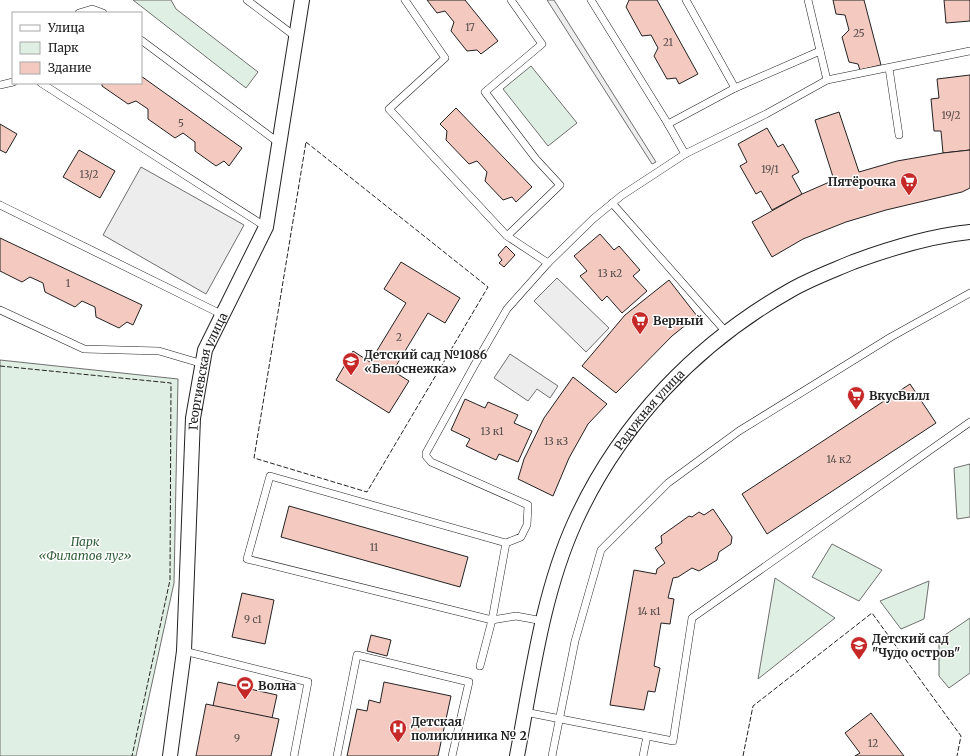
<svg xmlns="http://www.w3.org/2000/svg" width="970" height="756" font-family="Merriweather,serif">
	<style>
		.green { fill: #e0efe3; stroke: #6f6f6f }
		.parking { fill: #ededed; stroke: #6f6f6f }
		.building { fill: #f3c9c0; stroke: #222 }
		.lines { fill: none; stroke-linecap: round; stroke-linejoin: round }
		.service-casing { stroke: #222; stroke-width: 8 }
		.minor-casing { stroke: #222; stroke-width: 16 }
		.service { stroke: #fff; stroke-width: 7 }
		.minor { stroke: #fff; stroke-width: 14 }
		.fence { stroke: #222; stroke-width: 1; stroke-dasharray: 5 2; stroke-linecap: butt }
		.labels { text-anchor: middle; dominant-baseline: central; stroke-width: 3; stroke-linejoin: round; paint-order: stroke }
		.number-label { font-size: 10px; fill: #564c4a }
		.poi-label { font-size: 12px; font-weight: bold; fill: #222; stroke: #fff; text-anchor: start }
		.street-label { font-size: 12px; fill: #222; stroke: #fff }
		.park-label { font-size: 12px; font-style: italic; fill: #2f5e38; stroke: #fff }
	</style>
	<rect width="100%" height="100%" fill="#fff"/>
	<g class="green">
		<polygon points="133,0 171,0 176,9 258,72 246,88"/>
		<polygon points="531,66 577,123 548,146 503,89"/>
		<polygon points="0,360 178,379 174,583 136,756 0,756"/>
		<polygon points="970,464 970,517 957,519 954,468"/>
		<polygon points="832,544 882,570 859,601 812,577"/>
		<polygon points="775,578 835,618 758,679"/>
		<polygon points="929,581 924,619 901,629 880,601"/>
		<polygon points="970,618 970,673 949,688 939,676 939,639"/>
	</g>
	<g class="parking">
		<polygon points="547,0 554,0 656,162 652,164"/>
		<polygon points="141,167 244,225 206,294 103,235"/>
		<polygon points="557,278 609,328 586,352 534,301"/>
		<polygon points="510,354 558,386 550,398 537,389 528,401 494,378"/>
	</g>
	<g class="building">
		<polygon points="427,0 465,0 498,41 481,54 477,50 467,51 451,31 454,22 445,11 437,13"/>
		<polygon points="629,0 657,0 698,74 679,84 676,78 667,79 654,56 658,48 651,35 642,36 626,7"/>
		<polygon points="833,0 864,0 881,65 860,70 858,64 849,62 842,37 849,30 845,15 836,14"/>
		<polygon points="944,0 970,0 970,21 946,23"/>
		<polygon points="970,75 970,150 943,153 941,131 934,131 931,99 939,98 937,79"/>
		<polygon points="141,76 242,148 229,166 224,161 216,166 195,151 195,142 183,133 175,138 148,119 148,109 136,101 128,104 102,86 102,83 141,83"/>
		<polygon points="456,108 532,187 516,202 512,197 503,200 485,181 487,172 477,161 469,164 446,140 447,131 440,124"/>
		<polygon points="839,112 859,172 897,161 943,153 970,150 970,188 962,192 886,210 846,222 803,239 772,257 752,222 802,194 834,180 815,120"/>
		<polygon points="0,124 17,134 6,153 0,150"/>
		<polygon points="767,128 778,147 783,144 799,172 792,176 802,194 772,210 761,191 756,194 740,166 747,162 738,144"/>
		<polygon points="79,150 115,171 100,198 63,177"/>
		<polygon points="600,234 614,250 619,246 640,270 633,276 647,291 622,313 607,296 602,301 580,276 587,271 574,256"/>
		<polygon points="0,238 142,305 133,325 127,322 119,328 96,317 95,307 82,301 75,307 45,292 43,283 30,277 22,282 0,271"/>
		<polygon points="506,246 515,255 504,267 499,263 502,260 498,255"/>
		<polygon points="401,262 460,298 445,323 428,313 393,371 409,381 389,413 336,380 353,351 370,362 406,303 384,289"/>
		<polygon points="669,280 697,316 672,336 616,393 582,366 625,315"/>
		<polygon points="573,377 607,404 588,424 569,458 553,496 518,479 524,459 544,418"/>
		<polygon points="910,384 936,423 767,534 742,494"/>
		<polygon points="465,399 485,408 488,402 518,415 514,423 532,431 518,462 499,454 496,460 466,446 470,439 451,430"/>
		<polygon points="289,506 468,557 460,587 281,537"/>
		<polygon points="713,509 732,537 731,544 719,552 717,560 699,571 692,568 678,577 673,578 668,598 674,599 670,624 661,623 654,666 660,668 655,692 648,691 644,710 610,705 634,570 656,574 657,569 665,563 655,548 662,543 661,536 689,516 692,517 699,512 704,515"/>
		<polygon points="242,593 274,600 265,644 232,637"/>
		<polygon points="371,635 391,640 387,656 367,651"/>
		<polygon points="218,682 277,695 272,718 213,706"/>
		<polygon points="384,682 451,696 438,756 347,756 357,709 367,711 369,700 380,703"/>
		<polygon points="206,704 279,719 271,756 196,756"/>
		<polygon points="871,713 904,756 855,756 860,753 845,733"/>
	</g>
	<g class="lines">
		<g class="service-casing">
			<g id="service">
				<polyline points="247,0 296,37"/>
				<polyline points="405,0 445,58 389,109 507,236 548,263"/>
				<polyline points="591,0 668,124 685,154"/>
				<polyline points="808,0 827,80"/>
				<polyline points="79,13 92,9 103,13"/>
				<polyline points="141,40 279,143"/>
				<polyline points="889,68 899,135"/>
				<polyline points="41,83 266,227"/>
				<polyline points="0,85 13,82"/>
				<polyline points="735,88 820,51"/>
				<polyline points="668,124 735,88 686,0"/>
				<polyline points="612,203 726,332"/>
				<polyline points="0,205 223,315"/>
				<polyline points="507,236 560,185 536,159 485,92 542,44 511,0"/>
				<polyline points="0,310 84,349 159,351 203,364"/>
				<polyline points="506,543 521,537 527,525 528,505 431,462 426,456 426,453 474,366 507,309 548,263 593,219 621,196 685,154 766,114 827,80 970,51"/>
				<polyline points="184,651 308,682 294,756"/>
				<polyline points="480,666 492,620 506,543 270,476 247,559 492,620 516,616 543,621"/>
				<polyline points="525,712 673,741 692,618 970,422"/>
				<polyline points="337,756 357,655 469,682 452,756"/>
				<polyline points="552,756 575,641 601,550 668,483 739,431 891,337 970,293"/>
				<polyline points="643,756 647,736"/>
			</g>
		</g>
		<g class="minor-casing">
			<g id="minor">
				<path id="s1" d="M170,756L184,651L193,418L205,350L266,227L302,0"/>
				<path id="s2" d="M517,756C532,677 542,595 575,522C620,423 697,343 791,290C810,279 832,271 853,262C891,248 930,236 970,232"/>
			</g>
		</g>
		<use href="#service" class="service"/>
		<use href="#minor" class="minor"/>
		<g class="fence">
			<polygon points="306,142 488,287 367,492 254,458"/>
			<polyline points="0,366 171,383 170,580 132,756"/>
			<polyline points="743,756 753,706 872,613 961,736 957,756"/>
		</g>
	</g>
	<defs>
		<g id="supermarket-pin" transform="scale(0.9)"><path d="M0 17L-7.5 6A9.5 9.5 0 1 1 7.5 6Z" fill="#c62828" stroke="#fff"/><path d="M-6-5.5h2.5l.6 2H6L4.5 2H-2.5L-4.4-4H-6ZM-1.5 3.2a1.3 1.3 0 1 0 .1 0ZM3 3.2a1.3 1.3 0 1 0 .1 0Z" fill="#fff"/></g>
		<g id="school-pin" transform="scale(0.9)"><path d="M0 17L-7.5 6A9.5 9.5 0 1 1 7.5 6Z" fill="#c62828" stroke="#fff"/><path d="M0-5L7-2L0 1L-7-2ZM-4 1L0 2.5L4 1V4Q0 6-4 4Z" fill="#fff"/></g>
		<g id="stadium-pin" transform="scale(0.9)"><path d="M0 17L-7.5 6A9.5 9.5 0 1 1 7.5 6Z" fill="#c62828" stroke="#fff"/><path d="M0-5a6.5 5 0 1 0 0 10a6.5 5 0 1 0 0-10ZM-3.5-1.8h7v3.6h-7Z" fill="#fff"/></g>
		<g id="hospital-pin" transform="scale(0.9)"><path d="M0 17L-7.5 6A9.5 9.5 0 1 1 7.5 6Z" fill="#c62828" stroke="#fff"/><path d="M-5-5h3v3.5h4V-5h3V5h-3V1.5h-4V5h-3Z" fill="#fff"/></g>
	</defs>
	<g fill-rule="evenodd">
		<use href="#supermarket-pin" x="909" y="181"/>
		<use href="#supermarket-pin" x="640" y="320"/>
		<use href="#school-pin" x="351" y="361"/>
		<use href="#supermarket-pin" x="856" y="395"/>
		<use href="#school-pin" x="859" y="645"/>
		<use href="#stadium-pin" x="245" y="685"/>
		<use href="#hospital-pin" x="398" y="728"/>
	</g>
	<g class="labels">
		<g class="number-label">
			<text x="470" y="27">17</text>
			<text x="859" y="33">25</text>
			<text x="668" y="42">21</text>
			<text x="951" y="115">19/2</text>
			<text x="181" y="123">5</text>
			<text x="770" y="169">19/1</text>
			<text x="89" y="174">13/2</text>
			<text x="610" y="273">13 к2</text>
			<text x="68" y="283">1</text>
			<text x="399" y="337">2</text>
			<text x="492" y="431">13 к1</text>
			<text x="556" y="441">13 к3</text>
			<text x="839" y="459">14 к2</text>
			<text x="374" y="547">11</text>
			<text x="649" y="611">14 к1</text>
			<text x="253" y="619">9 с1</text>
			<text x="237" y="738">9</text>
			<text x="873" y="743">12</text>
		</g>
		<g class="poi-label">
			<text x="896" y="181" text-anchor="end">Пятёрочка</text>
			<text x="653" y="320">Верный</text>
			<text x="364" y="354">Детский сад №1086<tspan x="364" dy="14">«Белоснежка»</tspan></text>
			<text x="869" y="395">ВкусВилл</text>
			<text x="872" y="638">Детский сад<tspan x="872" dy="14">"Чудо остров"</tspan></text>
			<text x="258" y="685">Волна</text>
			<text x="411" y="721">Детская<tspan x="411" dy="14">поликлиника № 2</tspan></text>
		</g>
		<g class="street-label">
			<text stroke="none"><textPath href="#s1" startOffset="388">Георгиевская улица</textPath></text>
			<text stroke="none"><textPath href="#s2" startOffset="377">Радужная улица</textPath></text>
		</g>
		<g class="park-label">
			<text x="85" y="541">Парк<tspan x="85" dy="14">«Филатов луг»</tspan></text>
		</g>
	</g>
	<rect x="12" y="12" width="130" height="72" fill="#ffffff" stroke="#a7a7a7"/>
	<rect x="20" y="25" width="20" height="6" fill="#ffffff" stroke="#a7a7a7"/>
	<text x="48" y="32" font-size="12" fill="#222222">Улица</text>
	<rect x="20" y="42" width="20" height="12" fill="#e0efe3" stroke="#a7a7a7"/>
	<text x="48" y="52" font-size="12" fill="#222222">Парк</text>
	<rect x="20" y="62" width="20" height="12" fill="#f3c9c0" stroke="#a7a7a7"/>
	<text x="48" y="72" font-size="12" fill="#222222">Здание</text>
</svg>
